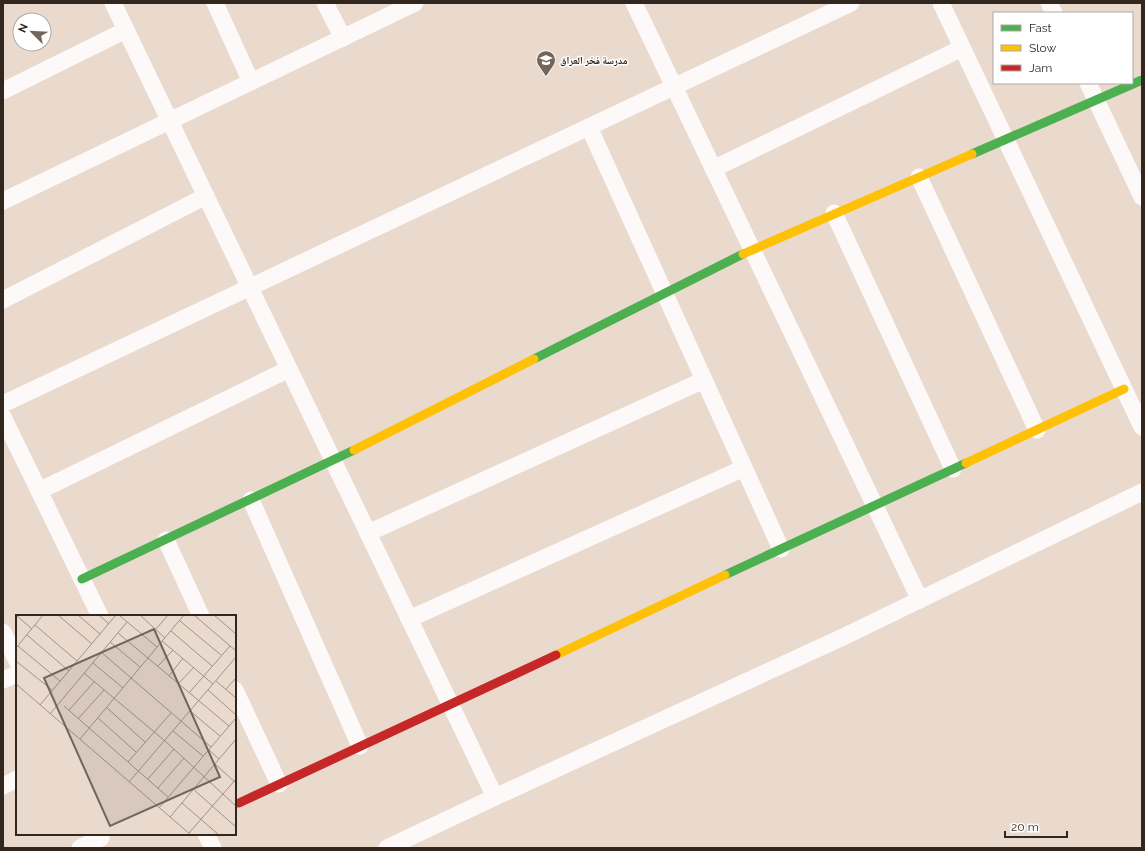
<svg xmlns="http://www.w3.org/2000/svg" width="1145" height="851" font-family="Raleway,'Noto Naskh Arabic',sans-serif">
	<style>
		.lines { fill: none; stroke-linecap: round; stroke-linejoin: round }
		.street { stroke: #fcf9f8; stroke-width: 17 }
		.fast { stroke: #4caf50; stroke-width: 9 }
		.slow { stroke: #ffc107; stroke-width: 9 }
		.jam { stroke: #c62828; stroke-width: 9 }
		.labels { text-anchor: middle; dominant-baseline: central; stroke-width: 3; stroke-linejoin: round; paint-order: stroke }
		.poi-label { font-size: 10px; font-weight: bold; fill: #32271f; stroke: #fff; text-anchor: start }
		.inset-road { fill: none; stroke: #a09288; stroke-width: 1 }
		.view { fill: #72665c; fill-opacity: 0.15; stroke: #72665c; stroke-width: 2 }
		.inset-edge { fill: none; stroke: #32271f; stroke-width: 2 }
	</style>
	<rect width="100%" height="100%" fill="#eadace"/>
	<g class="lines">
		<g class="street">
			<polyline points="113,3 495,797"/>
			<polyline points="215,3 251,82"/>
			<polyline points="325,3 343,38"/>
			<polyline points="634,3 920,600"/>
			<polyline points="941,3 1142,427"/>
			<polyline points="1049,3 1054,13"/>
			<polyline points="1088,83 1142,197"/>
			<polyline points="3,91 126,30"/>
			<polyline points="589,127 781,549"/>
			<polyline points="713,169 962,48"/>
			<polyline points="919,177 1037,430"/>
			<polyline points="3,201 415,3"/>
			<polyline points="834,213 953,469"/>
			<polyline points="3,300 206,196"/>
			<polyline points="3,404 851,3"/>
			<polyline points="3,417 100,616"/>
			<polyline points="39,491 289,369"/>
			<polyline points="251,500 360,746"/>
			<polyline points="368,533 704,380"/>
			<polyline points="166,540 201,616"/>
			<polyline points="409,619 744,468"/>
			<polyline points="3,632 17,661"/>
			<polyline points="3,680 17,674"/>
			<polyline points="235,690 279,784"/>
			<polyline points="3,786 17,779"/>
			<polyline points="206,834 213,848"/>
			<polyline points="80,848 101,838"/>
			<polyline points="387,848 495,797 843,637 1142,492"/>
		</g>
		<g class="fast">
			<polyline points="972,154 1142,80"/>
			<polyline points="534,359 743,254"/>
			<polyline points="725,575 966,463"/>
			<polyline points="82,579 354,450"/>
		</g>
		<g class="slow">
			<polyline points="743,254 972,154"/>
			<polyline points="354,450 534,359"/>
			<polyline points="966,463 1124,389"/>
			<polyline points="556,655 725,575"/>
		</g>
		<polyline class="jam" points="239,803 556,655"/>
	</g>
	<defs>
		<g id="school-pin" transform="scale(1)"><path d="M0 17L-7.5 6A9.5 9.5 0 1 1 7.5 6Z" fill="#72665c" stroke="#fff"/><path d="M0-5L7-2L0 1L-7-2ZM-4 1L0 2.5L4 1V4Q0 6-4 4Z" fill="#fff"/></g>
	</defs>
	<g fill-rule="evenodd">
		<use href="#school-pin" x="546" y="60"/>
	</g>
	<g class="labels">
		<g class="poi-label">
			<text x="560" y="60">مدرسة فخر العراق</text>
		</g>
	</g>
	<g transform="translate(16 615)">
		<rect width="220" height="220" fill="#eadace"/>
		<path class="inset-road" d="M0,0L16,14M42,0L76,29M62,0L84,19M83,0L93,9M103,0L141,32M124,0L149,23M178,0L220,36M198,0L220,19M164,6L205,40M19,10L61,46M140,14L152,0M155,16L196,51M102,18L213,111M11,20L53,56M146,26L197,69M94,27L124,52M2,31L44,66M0,33L27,0M85,37L195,132M0,46L36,75M77,48L107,73M142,51L157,35M68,58L149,126L220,191M153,61L167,43M200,66L220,83M0,69L175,220M162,69L178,52M210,74L220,63M192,75L220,100M173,78L214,31M24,90L100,0M48,91L152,182M90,92L129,127M53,95L78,67M174,96L204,121M34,99L111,7M82,103L120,137M62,104L88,75M157,116L187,141M64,124L168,0M193,135L203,144M112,147L155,98M199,149L220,168M132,164L158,134M113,167L220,42M142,173L168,143M177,174L220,212M166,188L203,220M143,193L220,103M154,202L220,124M173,218L220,164"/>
		<path class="view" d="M138,14L204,162L94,211L28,63Z"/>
		<rect width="220" height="220" class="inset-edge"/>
	</g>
	<rect width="1145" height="851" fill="none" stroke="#32271f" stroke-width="8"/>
	<rect x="993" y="12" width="140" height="72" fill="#ffffff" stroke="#ada9a5"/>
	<rect x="1001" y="25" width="20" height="6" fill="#4caf50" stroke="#ada9a5"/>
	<text x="1029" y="32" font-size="12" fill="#32271f">Fast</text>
	<rect x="1001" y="45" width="20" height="6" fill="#ffc107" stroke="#ada9a5"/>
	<text x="1029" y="52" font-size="12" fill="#32271f">Slow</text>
	<rect x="1001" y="65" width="20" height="6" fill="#c62828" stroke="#ada9a5"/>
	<text x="1029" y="72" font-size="12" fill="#32271f">Jam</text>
	<g transform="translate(32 32) rotate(294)"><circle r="19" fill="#ffffff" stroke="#ada9a5"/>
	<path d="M0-3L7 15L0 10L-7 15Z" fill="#72665c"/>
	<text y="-6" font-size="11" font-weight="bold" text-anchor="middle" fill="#32271f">N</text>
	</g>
	<path d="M1005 831v6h62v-6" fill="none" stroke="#32271f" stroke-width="2"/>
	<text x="1011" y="831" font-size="12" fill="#32271f" stroke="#ffffff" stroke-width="3" paint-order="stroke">20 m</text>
</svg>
